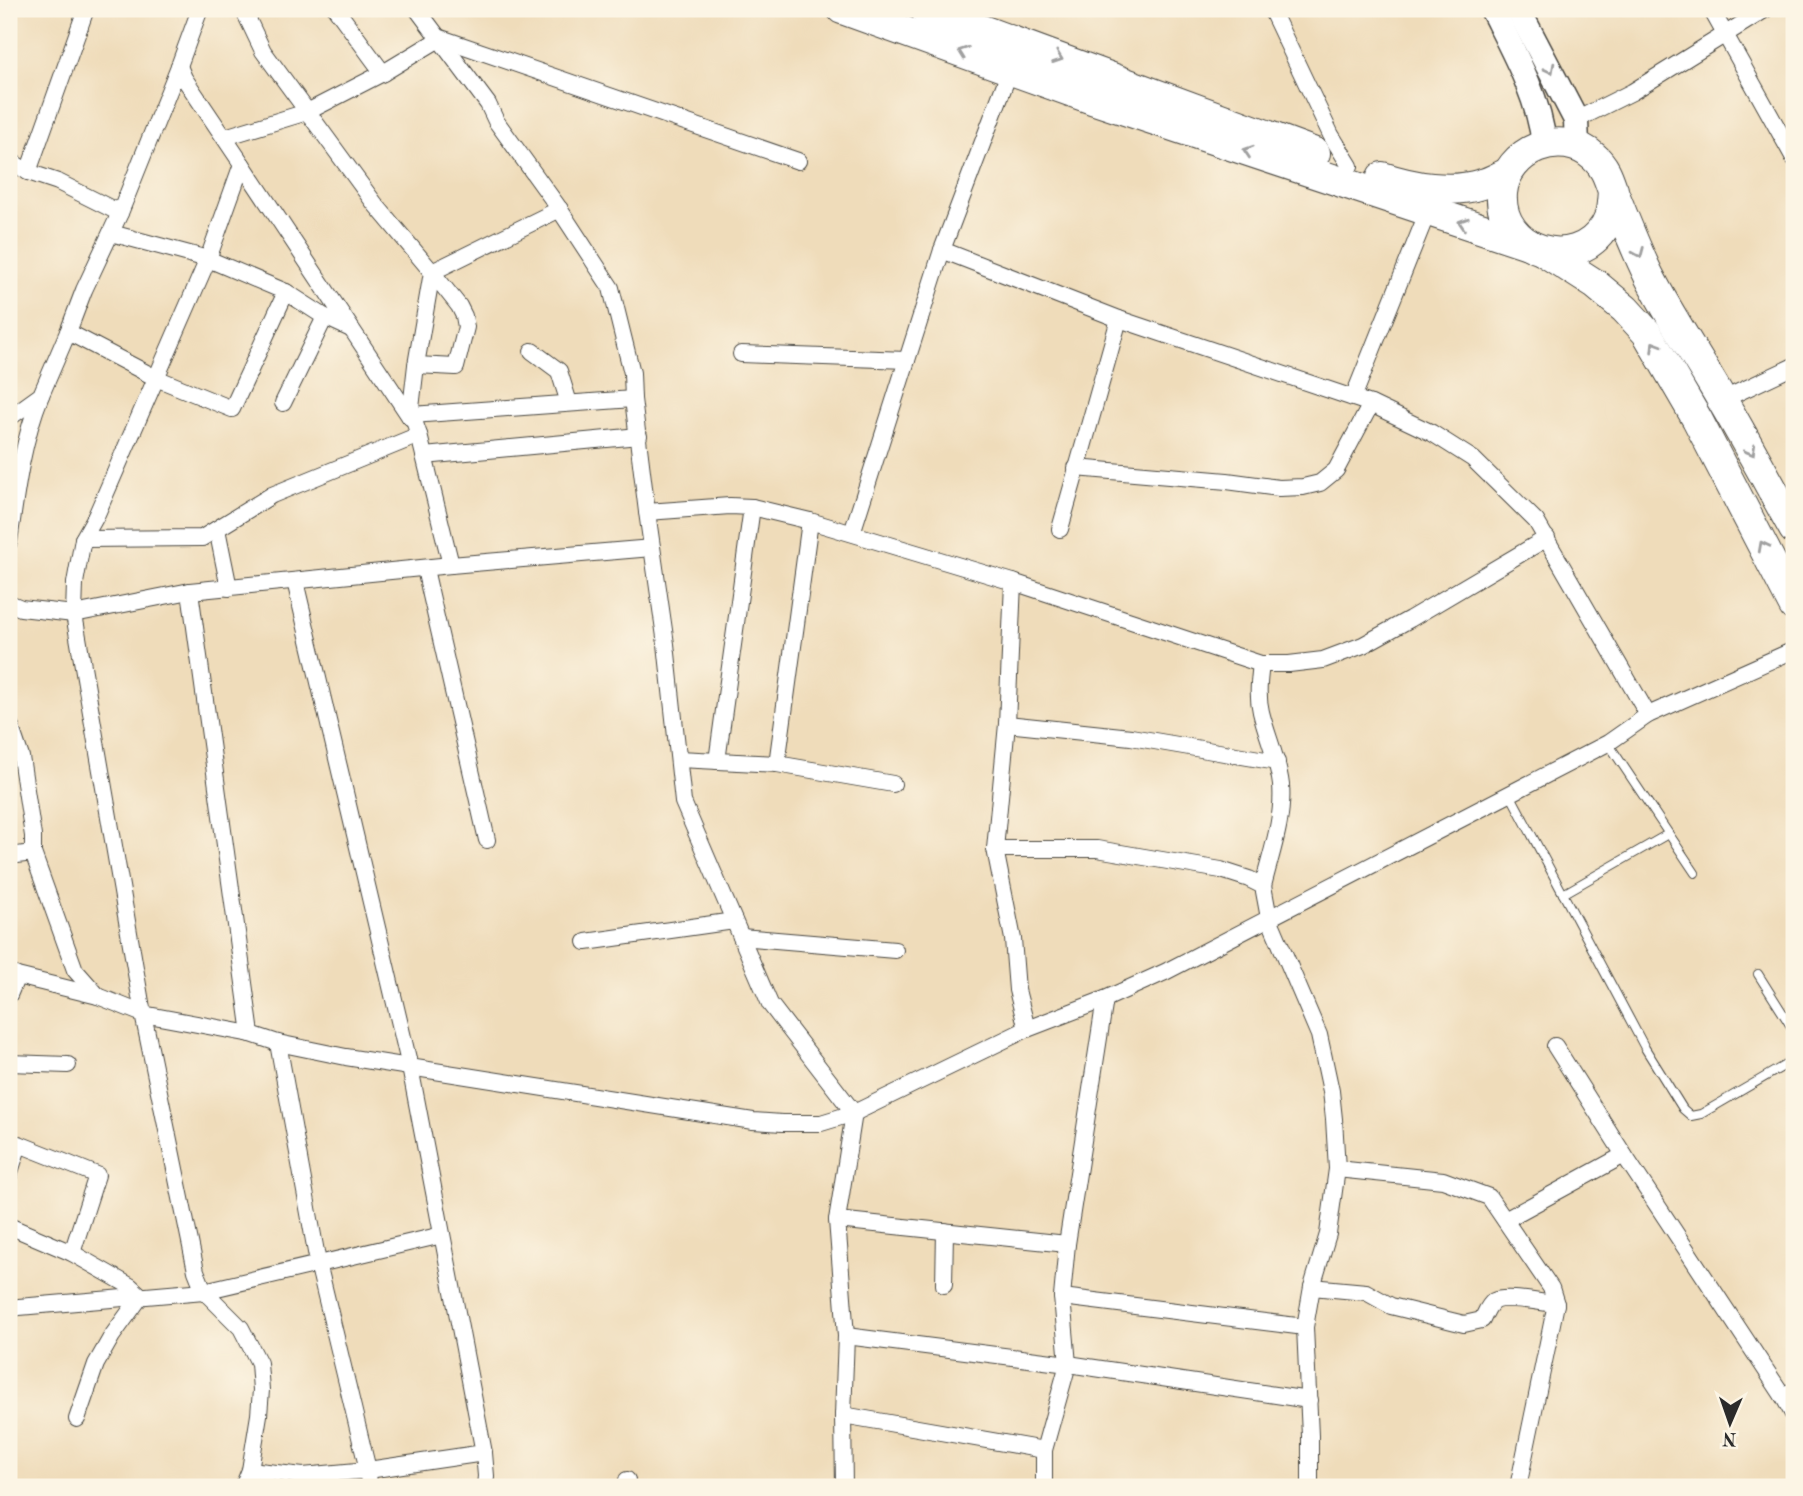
<svg xmlns="http://www.w3.org/2000/svg" width="1803" height="1496" font-family="'Old Standard TT',serif">
	<style>
		.lines { fill: none; stroke-linecap: round; stroke-linejoin: round }
		.lane-casing { stroke: #484640; stroke-width: 10 }
		.street-casing { stroke: #484640; stroke-width: 18 }
		.primary-casing { stroke: #484640; stroke-width: 27 }
		.highway-casing { stroke: #484640; stroke-width: 32 }
		.lane { stroke: #fff; stroke-width: 8 }
		.street { stroke: #fff; stroke-width: 16 }
		.primary { stroke: #fff; stroke-width: 24 }
		.highway { stroke: #fff; stroke-width: 30 }
		.oneway { stroke: #a0a0a0 }
	</style>
	<rect width="100%" height="100%" fill="#fcf5e5"/>
	<filter id="ink" filterUnits="userSpaceOnUse"><feTurbulence type="fractalNoise" baseFrequency=".0143" numOctaves="2"/><feDisplacementMap in="SourceGraphic" scale="14" xChannelSelector="R" yChannelSelector="G"/><feConvolveMatrix kernelMatrix="1 2 1 2 8 2 1 2 1" color-interpolation-filters="sRGB"/></filter>
	<filter id="wash" filterUnits="userSpaceOnUse"><feTurbulence type="fractalNoise" baseFrequency=".00686" numOctaves="4" result="noise"/><feDisplacementMap in="SourceGraphic" scale="28" xChannelSelector="R" yChannelSelector="G"/><feGaussianBlur stdDeviation="1.57" result="paint"/><feColorMatrix in="noise" values="0 0 0 0 0 0 0 0 0 0 0 0 0 0 0 0 0 1.4 0 .05"/><feComposite in="paint" operator="in"/></filter>
	<g filter="url(#wash)">
		<rect width="100%" height="100%" fill="#efdcba"/>
	</g>
	<g filter="url(#ink)">
		<g class="lines">
			<g class="lane-casing">
				<g id="lane">
					<polyline points="1608,743 1695,873"/>
					<polyline points="1510,794 1645,1048 1683,1109 1691,1116 1701,1114 1794,1060"/>
					<polyline points="1563,894 1668,834"/>
					<polyline points="1758,974 1794,1031"/>
				</g>
			</g>
			<g class="street-casing">
				<g id="street">
					<polyline points="243,9 263,51 375,204 432,272 416,365 410,417"/>
					<polyline points="336,9 383,73"/>
					<polyline points="417,9 488,104 496,121 556,204 611,288 632,373 633,399 647,512 666,644 683,802 770,1004 854,1113 837,1220 1067,1244"/>
					<polyline points="1271,9 1331,135 1350,166"/>
					<polyline points="1711,9 1794,158"/>
					<polyline points="179,66 184,78 242,164 208,259 96,516 83,539 75,583 74,614 143,1014 196,1271 204,1291 241,1328 259,1363 261,1390 259,1415 250,1470 243,1487"/>
					<polyline points="1576,120 1632,92 1766,9"/>
					<polyline points="225,137 307,112 383,73 441,38 798,161"/>
					<polyline points="9,160 28,172 58,182 120,213"/>
					<polyline points="242,164 410,417 412,415 419,435 451,565"/>
					<polyline points="28,172 86,9"/>
					<polyline points="111,233 208,259 286,292 325,317 351,329"/>
					<polyline points="942,250 1119,319 1371,404 1432,433 1473,459 1536,521 1648,715"/>
					<polyline points="68,332 156,378 232,409 286,292"/>
					<polyline points="532,351 559,371 569,403"/>
					<polyline points="741,354 907,360"/>
					<polyline points="416,365 456,367 466,327 464,316 459,306 432,272 560,209"/>
					<polyline points="1353,398 1428,211"/>
					<polyline points="1722,400 1794,366"/>
					<polyline points="283,403 325,317"/>
					<polyline points="412,415 633,399"/>
					<polyline points="9,418 41,395 68,332 84,290 120,213 179,66 200,9"/>
					<polyline points="424,456 639,436"/>
					<polyline points="1076,468 1227,481 1279,488 1303,487 1320,483 1336,470 1371,404"/>
					<polyline points="647,512 730,506 752,507 810,521"/>
					<polyline points="217,529 229,588"/>
					<polyline points="1060,529 1119,319"/>
					<polyline points="852,533 942,250 1012,65"/>
					<polyline points="83,539 202,538 272,495 419,435"/>
					<path d="M9,542C16,492 22,442 41,395"/>
					<polyline points="425,569 487,840"/>
					<polyline points="1013,582 1261,664 1289,664 1323,660 1363,645 1410,619 1547,538"/>
					<polyline points="190,591 251,1034"/>
					<polyline points="9,603 21,608 74,614 190,591 451,565 652,548"/>
					<path d="M1261,664C1259,680 1257,696 1261,712C1267,737 1278,759 1281,785C1284,819 1271,853 1263,886"/>
					<polyline points="9,722 21,757 33,836 33,853 75,970 98,996"/>
					<polyline points="1007,724 1131,737 1277,762"/>
					<polyline points="679,759 777,764 893,784"/>
					<polyline points="717,761 752,507"/>
					<polyline points="777,764 810,521 1013,582 1007,724 995,849 1013,939 1017,990 1027,1029"/>
					<polyline points="995,849 1097,849 1221,870 1249,879 1263,886 1269,918 1319,1035 1331,1091 1334,1119 1337,1169 1328,1234 1312,1287 1305,1327 1310,1436 1310,1487"/>
					<polyline points="9,856 33,853"/>
					<polyline points="741,937 895,950"/>
					<polyline points="586,942 734,921"/>
					<polyline points="9,972 17,976 98,996 143,1014 251,1034 278,1043 346,1057 753,1121 782,1123 821,1123 854,1113 1027,1029 1105,999 1165,972 1608,743 1648,715 1794,650"/>
					<polyline points="9,995 17,976"/>
					<polyline points="278,1043 318,1263 368,1470 484,1453 410,1067 295,581"/>
					<polyline points="1555,1046 1624,1155 1783,1396 1794,1390"/>
					<polyline points="9,1063 68,1065"/>
					<polyline points="1337,1169 1443,1180 1489,1197 1551,1288 1556,1304 1518,1487"/>
					<polyline points="9,1175 19,1144 97,1175 72,1253"/>
					<polyline points="837,1220 846,1336 843,1415 844,1487"/>
					<polyline points="1505,1220 1624,1155"/>
					<polyline points="9,1226 72,1253 130,1286 141,1296 112,1336 96,1364 77,1419"/>
					<polyline points="944,1285 945,1231"/>
					<path d="M1312,1287L1366,1292L1391,1306L1464,1324L1482,1320C1485,1314 1488,1305 1494,1301C1506,1295 1542,1303 1556,1304"/>
					<polyline points="1062,1297 1305,1327"/>
					<polyline points="9,1310 19,1307 204,1291 442,1235"/>
					<polyline points="846,1336 1068,1364 1309,1400"/>
					<polyline points="1783,1396 1794,1416"/>
					<polyline points="843,1415 1044,1450"/>
					<polyline points="484,1453 486,1476 485,1487"/>
					<polyline points="250,1470 303,1476 368,1470 369,1487"/>
					<polyline points="626,1487 627,1480"/>
					<polyline points="1044,1487 1044,1450 1068,1364 1062,1297 1067,1244 1105,999"/>
				</g>
			</g>
			<g class="primary-casing">
				<g id="primary">
					<path d="M1492,9C1513,51 1539,97 1544,144"/>
					<polyline points="1518,9 1576,120 1577,146"/>
				</g>
			</g>
			<g class="highway-casing">
				<g id="highway">
					<polyline points="842,9 1092,99 1528,244"/>
					<polyline points="925,9 1315,153"/>
					<path d="M1382,177C1412,187 1451,194 1482,184C1491,182 1500,176 1508,173"/>
					<path d="M1613,190C1612,203 1612,215 1605,226C1575,275 1498,251 1502,193C1506,150 1562,127 1594,157C1606,167 1609,180 1614,194C1625,221 1636,250 1649,276C1671,319 1698,358 1722,400C1747,442 1770,486 1794,529"/>
					<polyline points="1545,252 1595,284 1625,309 1647,333 1697,419 1794,606"/>
				</g>
			</g>
			<use href="#lane" class="lane"/>
			<use href="#street" class="street"/>
			<use href="#primary" class="primary"/>
			<use href="#highway" class="highway"/>
		</g>
		<defs><path id="oneway-chevron" d="M-2-3.5L2.5 0L-2 3.5" fill="none" stroke-width="1.6" stroke-linecap="round" stroke-linejoin="round" transform="scale(1.75)"/></defs>
		<g class="oneway">
			<use href="#oneway-chevron" transform="translate(963 52) rotate(-160)"/>
			<use href="#oneway-chevron" transform="translate(1058 58) rotate(20)"/>
			<use href="#oneway-chevron" transform="translate(1550 69) rotate(63)"/>
			<use href="#oneway-chevron" transform="translate(1248 151) rotate(-162)"/>
			<use href="#oneway-chevron" transform="translate(1463 223) rotate(-162)"/>
			<use href="#oneway-chevron" transform="translate(1639 253) rotate(67)"/>
			<use href="#oneway-chevron" transform="translate(1655 346) rotate(-122)"/>
			<use href="#oneway-chevron" transform="translate(1751 451) rotate(61)"/>
			<use href="#oneway-chevron" transform="translate(1763 546) rotate(-118)"/>
		</g>
	</g>
	<rect width="1803" height="1496" fill="none" stroke="#fcf5e5" stroke-width="35"/>
	<g transform="translate(1730 1423) rotate(182)" stroke="#fcf5e5" stroke-width="5" paint-order="stroke">
	<path d="M0-5L12 26L0 18L-12 26Z" fill="#2b2b2b"/>
	<text y="-10" font-size="19" font-weight="bold" text-anchor="middle" fill="#2b2b2b">N</text>
	</g>
</svg>
